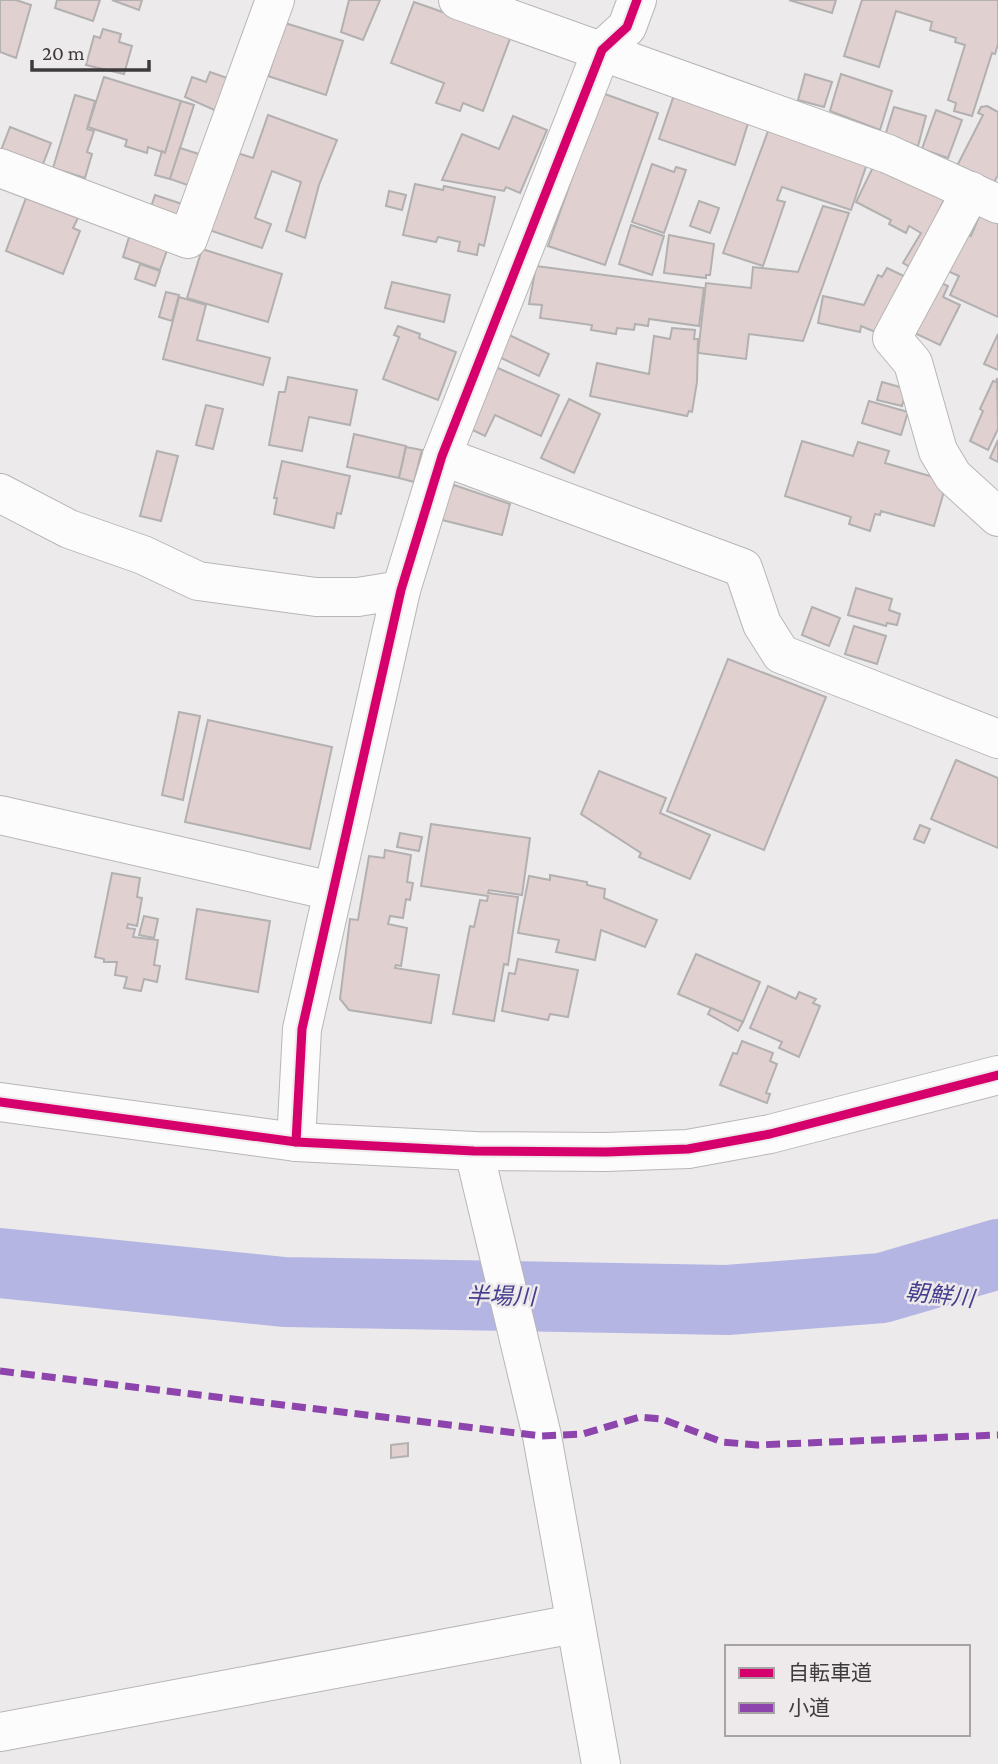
<svg xmlns="http://www.w3.org/2000/svg" width="998" height="1764" font-family="'Crimson Pro','Noto Sans JP',serif">
	<style>
		.lines { fill: none; stroke-linecap: round; stroke-linejoin: round }
		.river { stroke: #b4b5e3; stroke-width: 70 }
		.building { fill: #e1d0d0; stroke: #b2b0b0; stroke-width: 2 }
		.minor-casing { stroke: #b8b6b7; stroke-width: 40 }
		.minor { stroke: #fcfcfc; stroke-width: 38 }
		.quiet { stroke: #8e44ad; stroke-width: 7; stroke-dasharray: 14 7; stroke-linecap: butt }
		.cycleway-casing { stroke: #eee9eb; stroke-width: 13 }
		.cycleway { stroke: #d6006c; stroke-width: 9 }
		.labels { text-anchor: middle; dominant-baseline: central; stroke-width: 5; stroke-linejoin: round; paint-order: stroke }
		.water-label { font-size: 23px; font-style: italic; fill: #443e8c; stroke: #eee9eb }
	</style>
	<rect width="100%" height="100%" fill="#edeaeb"/>
	<g class="lines">
		<polyline class="river" points="0,1263 284,1292 727,1300 882,1288 998,1254"/>
	</g>
	<g class="building">
		<polygon points="0,0 16,0 31,5 16,58 0,52"/>
		<polygon points="57,0 100,0 93,21 55,8"/>
		<polygon points="112,0 142,0 139,10"/>
		<polygon points="349,0 380,0 363,40 341,32"/>
		<polygon points="789,0 836,0 832,13"/>
		<polygon points="862,0 998,0 998,44 995,54 992,53 972,116 954,111 956,103 948,100 965,45 955,42 956,38 930,30 932,22 896,11 879,67 844,56"/>
		<polygon points="414,2 511,36 483,111 463,103 460,111 436,103 444,83 391,63"/>
		<polygon points="285,23 343,41 326,95 268,76"/>
		<polygon points="103,29 121,34 119,42 132,46 124,74 86,65 94,36 100,38"/>
		<polygon points="210,72 233,80 221,113 185,97 192,77 206,82"/>
		<polygon points="805,74 832,82 824,107 798,100"/>
		<polygon points="841,74 892,91 880,130 830,111"/>
		<polygon points="104,77 181,101 165,153 148,147 147,153 125,146 127,140 88,127"/>
		<polygon points="675,92 750,117 735,165 659,139"/>
		<polygon points="602,93 658,113 605,265 548,246"/>
		<polygon points="75,95 95,101 87,129 94,131 87,152 92,154 85,178 53,168"/>
		<polygon points="181,101 194,105 170,179 155,175 162,151 165,153"/>
		<polygon points="987,106 998,112 998,175 993,184 957,166 983,115 978,113 981,107"/>
		<polygon points="894,107 926,116 918,146 885,136"/>
		<polygon points="936,110 962,120 948,158 922,149"/>
		<polygon points="268,115 337,140 319,185 305,238 286,231 301,182 272,171 255,218 271,224 262,248 203,228 231,151 253,158"/>
		<polygon points="513,116 547,130 520,193 506,187 504,191 442,180 462,134 499,149"/>
		<polygon points="771,123 869,158 851,210 782,187 777,200 785,202 763,266 723,253"/>
		<polygon points="10,127 51,143 40,172 0,153"/>
		<polygon points="180,148 205,156 196,188 170,179"/>
		<polygon points="876,161 946,196 928,233 915,270 903,263 921,233 909,226 906,233 889,224 891,220 856,202"/>
		<polygon points="652,164 674,172 676,167 686,170 664,233 632,222"/>
		<polygon points="415,184 443,190 444,186 495,197 484,246 479,244 477,255 458,251 460,242 438,237 436,242 403,235"/>
		<polygon points="389,191 406,195 402,210 386,206"/>
		<polygon points="155,195 188,206 182,224 151,207"/>
		<polygon points="26,198 78,218 73,228 80,231 63,274 6,251"/>
		<polygon points="699,201 719,208 710,233 690,226"/>
		<polygon points="823,206 849,213 803,341 749,334 746,359 698,353 706,283 751,288 753,267 798,272"/>
		<polygon points="980,214 998,222 998,317 950,295 959,276 941,268 958,231 971,236"/>
		<polygon points="133,224 171,239 160,270 123,257"/>
		<polygon points="631,225 664,236 652,275 619,264"/>
		<polygon points="669,235 714,244 710,275 706,275 706,278 664,273"/>
		<polygon points="202,249 282,274 268,322 187,298"/>
		<polygon points="140,264 160,271 155,286 135,279"/>
		<polygon points="536,266 704,288 699,326 649,319 648,326 635,324 634,330 617,328 616,334 591,330 592,325 540,318 542,305 529,304"/>
		<polygon points="887,268 910,279 880,334 861,326 860,332 818,323 823,296 864,305 878,275 882,277"/>
		<polygon points="932,279 948,286 943,297 960,305 940,345 906,329"/>
		<polygon points="392,282 450,295 444,322 385,308"/>
		<polygon points="166,292 179,295 172,321 159,317"/>
		<polygon points="179,297 206,305 197,340 270,358 263,385 163,359"/>
		<polygon points="398,326 420,334 419,338 456,352 438,400 383,379 399,337 394,335"/>
		<polygon points="672,328 695,330 694,339 698,339 697,382 692,412 689,411 687,416 590,396 597,363 649,374 654,336 670,339"/>
		<polygon points="507,334 549,354 539,376 497,356"/>
		<polygon points="998,334 998,370 984,364"/>
		<polygon points="491,365 559,395 541,436 495,415 485,436 464,426"/>
		<polygon points="288,377 357,390 350,425 309,417 302,451 269,445 279,392 285,392"/>
		<polygon points="997,378 998,429 988,450 970,441 983,411 980,409 993,381 996,382"/>
		<polygon points="882,382 907,389 902,406 877,400"/>
		<polygon points="569,399 600,414 574,473 541,458"/>
		<polygon points="869,401 908,412 901,435 862,423"/>
		<polygon points="206,405 223,409 213,449 196,445"/>
		<polygon points="354,434 406,446 399,478 347,467"/>
		<polygon points="998,440 998,462 990,458"/>
		<polygon points="802,441 853,456 858,442 889,451 885,463 947,481 934,526 881,511 880,515 875,514 870,531 849,524 851,517 785,496"/>
		<polygon points="406,447 422,450 414,482 399,478"/>
		<polygon points="157,451 178,456 161,521 140,516"/>
		<polygon points="282,461 350,476 341,514 337,513 334,528 274,514 277,498 274,498"/>
		<polygon points="454,485 510,504 502,535 442,520 447,487 452,489"/>
		<polygon points="856,588 892,599 889,610 900,614 897,625 887,623 886,626 848,615"/>
		<polygon points="812,607 840,618 829,646 802,635"/>
		<polygon points="854,626 886,636 877,664 845,654"/>
		<polygon points="728,659 826,697 764,850 667,811"/>
		<polygon points="179,712 200,716 183,800 162,795"/>
		<polygon points="208,720 332,747 310,849 185,822"/>
		<polygon points="956,760 998,778 998,848 931,819"/>
		<polygon points="599,771 666,798 660,813 710,835 690,879 639,857 641,853 581,814"/>
		<polygon points="431,824 530,838 522,895 489,890 488,893 518,897 508,965 504,964 494,1021 453,1014 470,926 474,927 480,900 487,901 488,896 421,886"/>
		<polygon points="920,825 930,829 924,843 914,839"/>
		<polygon points="400,833 422,837 419,851 397,847"/>
		<polygon points="385,850 411,855 407,882 413,883 410,900 406,899 403,918 390,916 388,924 407,928 401,966 396,965 395,968 439,975 431,1023 349,1010 340,999 350,919 358,920 369,856 384,858"/>
		<polygon points="112,873 140,878 137,897 142,898 137,926 128,924 127,928 135,929 133,937 158,940 154,965 160,966 157,982 144,979 141,991 124,988 127,977 115,975 117,962 104,962 104,959 95,957"/>
		<polygon points="550,875 587,882 587,885 605,889 604,898 657,920 645,947 601,930 595,960 556,952 559,940 518,933 529,876 550,880"/>
		<polygon points="197,909 270,921 258,992 186,979"/>
		<polygon points="144,916 158,919 154,938 139,935"/>
		<polygon points="696,954 760,982 743,1022 678,994"/>
		<polygon points="518,959 578,970 568,1017 550,1014 548,1020 502,1011 509,973 515,974"/>
		<polygon points="768,986 796,999 799,992 816,999 813,1003 820,1006 799,1057 779,1048 782,1042 750,1028"/>
		<polygon points="711,1008 743,1022 738,1031 708,1014"/>
		<polygon points="742,1041 773,1053 770,1061 777,1064 766,1093 770,1094 767,1103 720,1085 733,1053 737,1054"/>
		<polygon points="408,1443 408,1456 391,1458 391,1445"/>
	</g>
	<g class="lines">
		<g class="minor-casing">
			<g id="minor">
				<polyline points="458,0 888,154 998,204"/>
				<polyline points="0,168 188,239 275,0"/>
				<polyline points="971,191 892,338 913,363 938,451 953,476 998,517"/>
				<polyline points="442,456 743,568 762,624 781,654 998,739"/>
				<polyline points="0,493 69,529 143,555 198,581 316,597 358,597 401,590"/>
				<polyline points="0,815 332,891"/>
				<polyline points="0,1102 296,1142 474,1151 606,1152 688,1149 770,1134 998,1075"/>
				<polyline points="296,1142 302,1029 401,590 442,456 602,50 627,27 637,0"/>
				<polyline points="474,1151 542,1436 601,1764"/>
				<polyline points="0,1732 574,1624"/>
			</g>
		</g>
		<use href="#minor" class="minor"/>
		<polyline class="quiet" points="0,1371 542,1436 583,1434 640,1417 662,1419 722,1442 757,1445 998,1435"/>
		<g class="cycleway-casing">
			<g id="cycleway">
				<polyline points="0,1102 296,1142 474,1151 606,1152 688,1149 770,1134 998,1075"/>
				<polyline points="296,1142 302,1029 401,590 442,456 602,50 627,27 637,0"/>
			</g>
		</g>
		<use href="#cycleway" class="cycleway"/>
	</g>
	<g class="labels">
		<g class="water-label">
			<text transform="translate(940 1295) rotate(6)">朝鮮川</text>
			<text transform="translate(501 1296) rotate(1)">半場川</text>
		</g>
	</g>
	<rect x="725" y="1645" width="245" height="91" fill="#eee9eb" stroke="#a7a3a5" stroke-width="2"/>
	<rect x="739" y="1668" width="35" height="10" fill="#d6006c" stroke="#a7a3a5" stroke-width="2"/>
	<text x="788" y="1680" font-size="21" fill="#3d3b3c">自転車道</text>
	<rect x="739" y="1703" width="35" height="10" fill="#8e44ad" stroke="#a7a3a5" stroke-width="2"/>
	<text x="788" y="1715" font-size="21" fill="#3d3b3c">小道</text>
	<path d="M32 60v10h117v-10" fill="none" stroke="#3d3b3c" stroke-width="3.5"/>
	<text x="42" y="60" font-size="21" fill="#3d3b3c" stroke="#eee9eb" stroke-width="5" paint-order="stroke">20 m</text>
</svg>
